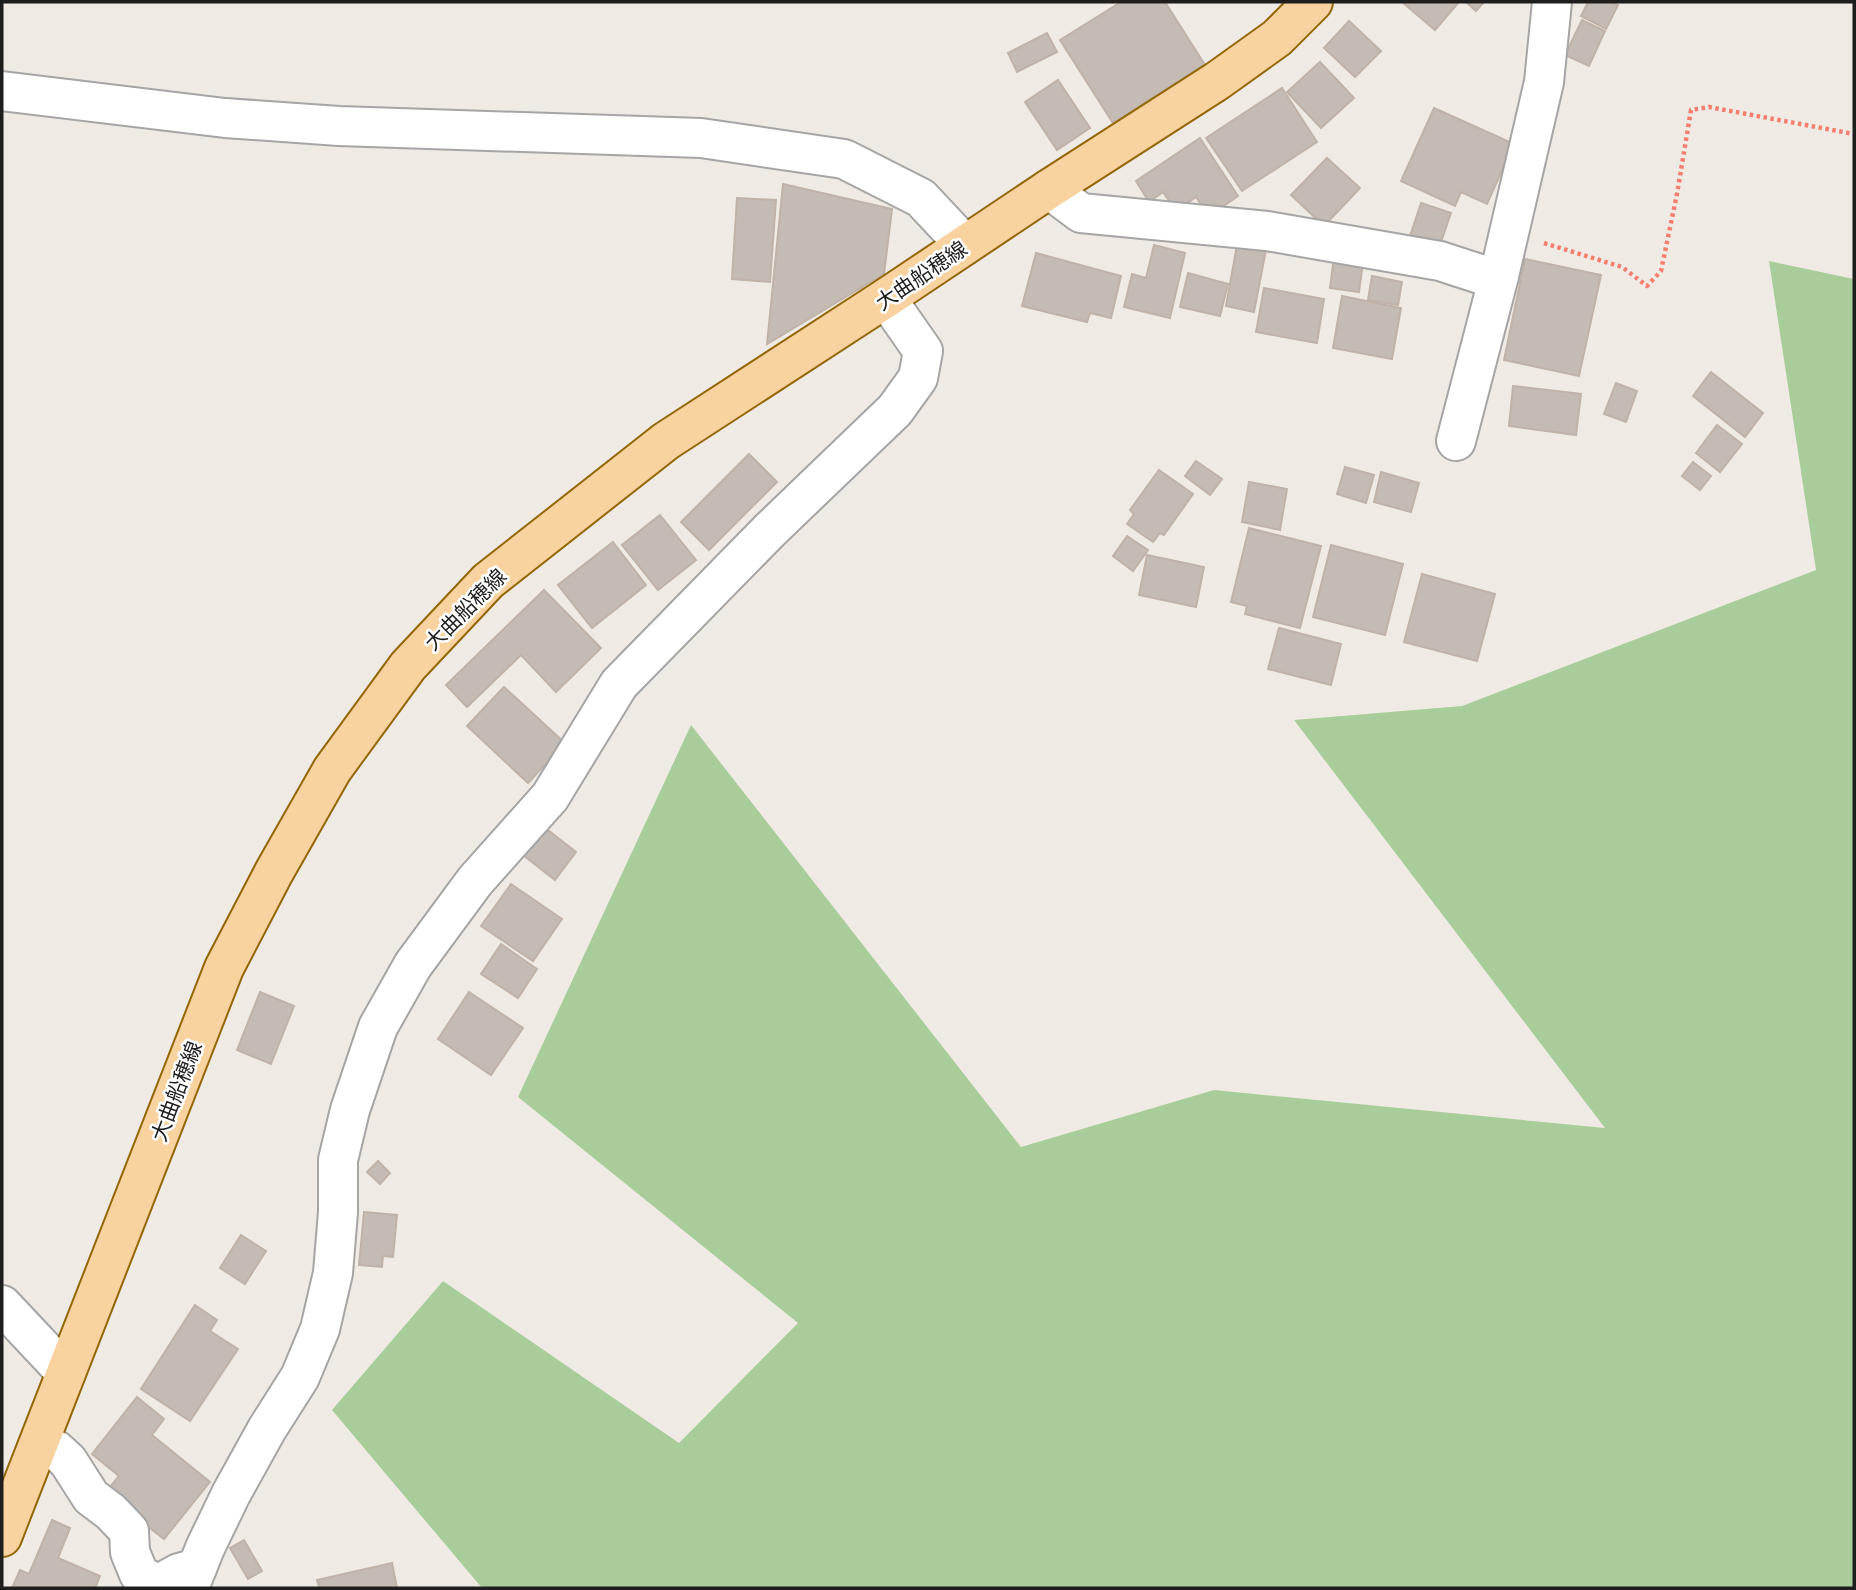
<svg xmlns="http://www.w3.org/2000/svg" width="1856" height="1590" font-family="Quicksand,'Noto Sans JP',sans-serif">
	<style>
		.forest { fill: #a8cd9a }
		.building { fill: #c3bbb4; stroke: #c0b2a7; stroke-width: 2 }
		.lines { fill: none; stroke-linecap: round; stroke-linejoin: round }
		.minor-casing { stroke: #a5a5a5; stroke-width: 42 }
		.major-casing { stroke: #936605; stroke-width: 42 }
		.path { stroke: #f57e6f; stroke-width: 4.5; stroke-dasharray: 3.5 3.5; stroke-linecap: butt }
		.minor { stroke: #fff; stroke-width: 38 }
		.major { stroke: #f9d39f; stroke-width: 38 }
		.labels { text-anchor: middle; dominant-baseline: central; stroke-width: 5; stroke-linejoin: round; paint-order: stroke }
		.street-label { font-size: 21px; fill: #1e1e1e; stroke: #fff }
	</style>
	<rect width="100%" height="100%" fill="#efebe4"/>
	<polygon class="forest" points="1769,261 1854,279 1854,1588 482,1588 332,1410 443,1281 679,1443 798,1323 518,1097 691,725 1021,1147 1214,1090 1605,1128 1294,720 1462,706 1816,570"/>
	<g class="building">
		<polygon points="1121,2 1165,2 1205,65 1113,123 1060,40"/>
		<polygon points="1402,2 1459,2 1435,30"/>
		<polygon points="1466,2 1484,2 1476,11"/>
		<polygon points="1588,2 1610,2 1618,5 1606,29 1581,16"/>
		<polygon points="1582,20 1605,31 1589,66 1565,55"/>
		<polygon points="1349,21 1381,51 1355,77 1324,48"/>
		<polygon points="1047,33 1057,52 1017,72 1008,53"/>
		<polygon points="1320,62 1354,98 1321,128 1287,92"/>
		<polygon points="1058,80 1090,128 1057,150 1025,102"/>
		<polygon points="1282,88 1317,142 1242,191 1206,138"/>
		<polygon points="1434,108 1514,144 1487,204 1461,192 1455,206 1401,181"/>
		<polygon points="1200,138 1238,196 1209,216 1196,197 1176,211 1163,192 1149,202 1136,181"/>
		<polygon points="1327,158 1360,188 1324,226 1291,195"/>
		<polygon points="783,184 892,209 884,274 767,344"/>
		<polygon points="737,198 776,200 770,282 732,279"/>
		<polygon points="1421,203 1451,213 1440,245 1410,236"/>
		<polygon points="1154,245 1185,253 1170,318 1124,307 1132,274 1146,278"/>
		<polygon points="1237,245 1266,250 1254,312 1226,306"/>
		<polygon points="1036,253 1121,276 1111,318 1090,313 1087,322 1022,306"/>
		<polygon points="1334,257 1363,262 1359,292 1330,288"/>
		<polygon points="1525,259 1601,275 1579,376 1504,360"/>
		<polygon points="1188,273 1228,284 1220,316 1180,307"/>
		<polygon points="1372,276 1402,282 1398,305 1368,300"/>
		<polygon points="1264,288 1324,299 1317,343 1256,332"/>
		<polygon points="1342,296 1401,308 1392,359 1333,348"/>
		<polygon points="1711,372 1763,413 1745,437 1693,396"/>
		<polygon points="1616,383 1637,391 1626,422 1604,414"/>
		<polygon points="1513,386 1581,394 1576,435 1509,426"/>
		<polygon points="1717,425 1742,444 1720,472 1696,453"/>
		<polygon points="749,454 777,482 709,550 681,522"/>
		<polygon points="1196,461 1222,479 1210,495 1185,476"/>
		<polygon points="1693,462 1711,476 1700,490 1682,476"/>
		<polygon points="1345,467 1374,475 1366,503 1337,494"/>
		<polygon points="1159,470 1193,494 1164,535 1160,533 1153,542 1127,524 1134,514 1130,510"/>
		<polygon points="1381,472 1419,483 1411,512 1374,502"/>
		<polygon points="1249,482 1287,489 1280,530 1242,522"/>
		<polygon points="660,515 696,560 658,590 622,545"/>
		<polygon points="1249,528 1321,546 1300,628 1245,614 1247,606 1231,602"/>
		<polygon points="1127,536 1148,550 1133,571 1113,556"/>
		<polygon points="613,542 646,585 592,628 558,585"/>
		<polygon points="1331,545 1403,564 1385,635 1313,617"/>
		<polygon points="1147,555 1204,567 1196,607 1139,595"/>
		<polygon points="1422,574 1495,594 1477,661 1404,642"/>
		<polygon points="544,590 601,648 556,692 521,655 467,707 446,685"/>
		<polygon points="1279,628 1341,644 1331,685 1268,669"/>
		<polygon points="504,687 565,743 528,783 467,726"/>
		<polygon points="544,827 576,852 555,880 523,855"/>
		<polygon points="511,884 562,919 533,961 481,926"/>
		<polygon points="501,944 537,969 518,998 481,974"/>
		<polygon points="260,992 294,1006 271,1064 237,1050"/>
		<polygon points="469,992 523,1028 491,1075 438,1039"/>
		<polygon points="378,1161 390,1173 380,1184 367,1172"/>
		<polygon points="364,1212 397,1215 393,1257 383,1256 382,1267 359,1265"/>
		<polygon points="241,1235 266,1251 245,1284 220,1268"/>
		<polygon points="195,1305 217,1320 210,1331 238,1349 190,1421 141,1389"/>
		<polygon points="137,1397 164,1419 152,1435 210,1482 164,1539 105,1493 119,1476 92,1454"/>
		<polygon points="52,1520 70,1528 58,1558 100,1576 95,1588 12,1588 20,1570 29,1574"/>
		<polygon points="244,1540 262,1571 248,1579 230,1548"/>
		<polygon points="392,1563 397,1588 319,1588 317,1580"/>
	</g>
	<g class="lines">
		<g class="minor-casing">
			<g id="minor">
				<polyline points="2,91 225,118 339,126 701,138 844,159 921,198 965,245"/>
				<polyline points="1049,189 1081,213 1267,231 1440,261 1486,276 1499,276"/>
				<polyline points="1456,441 1499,276 1544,82 1552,2"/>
				<polyline points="2,1305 66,1373"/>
				<polyline points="56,1450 68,1461 91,1497 111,1512 129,1531 130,1552 139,1574 157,1585 179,1573 197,1568"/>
				<polyline points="189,1588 205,1548 231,1494 267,1429 300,1377 320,1329 333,1273 338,1212 338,1160 350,1110 378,1027 413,965 475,881 550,797 619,684 769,531 895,410 918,378 923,351 886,298"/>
			</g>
		</g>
		<g class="major-casing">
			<polyline id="major" points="2,1537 224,968 274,872 332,770 408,666 488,581 666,441 886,298 1049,189 1217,81 1277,38 1313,2"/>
		</g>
		<polyline class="path" points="1544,243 1622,267 1647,286 1661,271 1677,194 1691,110 1709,107 1854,134"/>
		<use href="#minor" class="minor"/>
		<use href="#major" class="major"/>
	</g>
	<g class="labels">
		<g class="street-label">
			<text transform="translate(921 275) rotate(-34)">大曲船穂線</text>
			<text transform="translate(465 609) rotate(-45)">大曲船穂線</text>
			<text transform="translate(176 1091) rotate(-69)">大曲船穂線</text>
		</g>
	</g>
	<rect width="1856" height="1590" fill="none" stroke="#1e1e1e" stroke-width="7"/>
</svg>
